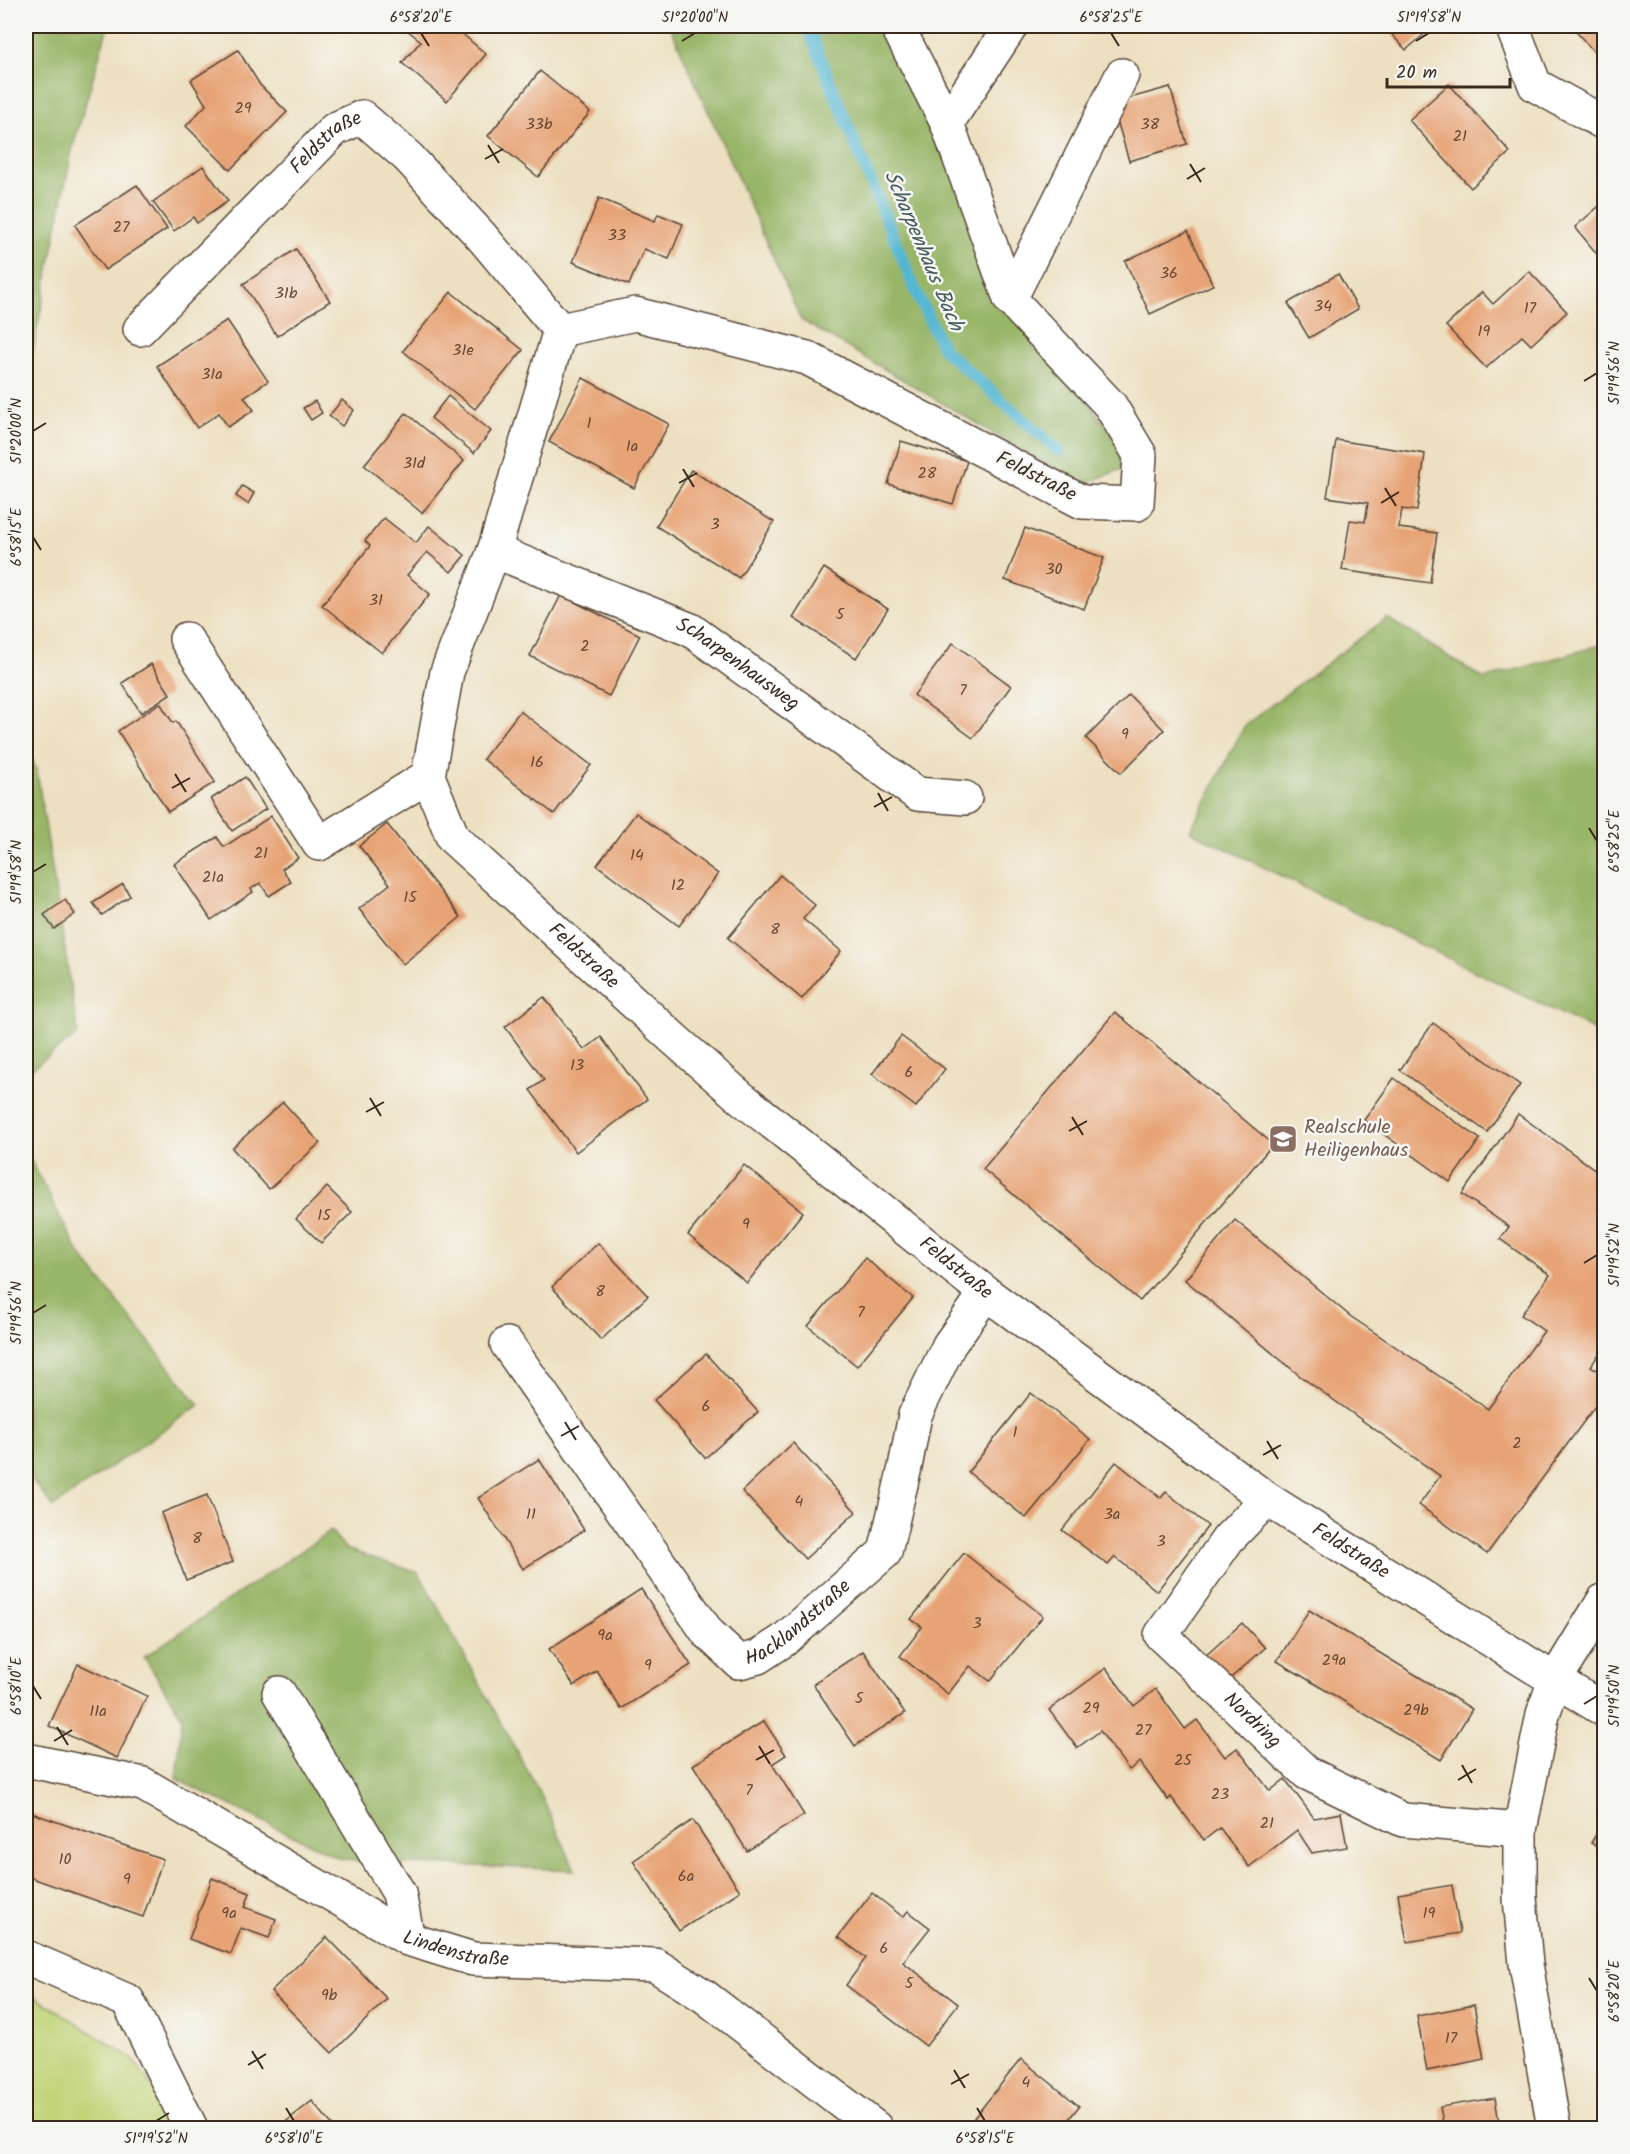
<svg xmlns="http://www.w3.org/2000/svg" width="1630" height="2154" font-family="Kalam,sans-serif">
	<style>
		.green { fill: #c0d376; stroke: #7e7e4a; stroke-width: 1.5 }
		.forest { fill: #98b567; stroke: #6a7042; stroke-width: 1.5 }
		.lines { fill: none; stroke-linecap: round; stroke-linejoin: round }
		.stream { stroke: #53b6d2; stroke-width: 12 }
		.building { fill: #e7a375 }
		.minor-casing { stroke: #564536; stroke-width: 36 }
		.minor { stroke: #fff; stroke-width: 33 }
		.ticks { fill: none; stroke: #3b2a1e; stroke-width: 2 }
		.labels { text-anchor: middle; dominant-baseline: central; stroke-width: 5; stroke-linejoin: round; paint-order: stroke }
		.number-label { font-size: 16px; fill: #664834 }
		.street-label { font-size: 20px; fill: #3b2a1e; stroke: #f6f6f2 }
		.education-label { font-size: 20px; fill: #785e54; stroke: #f6f6f2; text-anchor: start }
		.water-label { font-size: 21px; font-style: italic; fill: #435b5d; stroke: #f6f6f2 }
		.neatline { fill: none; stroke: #3b2a1e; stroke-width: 2 }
		.ticks-label { font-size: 15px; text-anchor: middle; fill: #3b2a1e }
	</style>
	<rect width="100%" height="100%" fill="#f6f6f2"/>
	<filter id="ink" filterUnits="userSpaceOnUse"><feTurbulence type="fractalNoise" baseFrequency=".0167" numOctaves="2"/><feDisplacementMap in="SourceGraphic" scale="12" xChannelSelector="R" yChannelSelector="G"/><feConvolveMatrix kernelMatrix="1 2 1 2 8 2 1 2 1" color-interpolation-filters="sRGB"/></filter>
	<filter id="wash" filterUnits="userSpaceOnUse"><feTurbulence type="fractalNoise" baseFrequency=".008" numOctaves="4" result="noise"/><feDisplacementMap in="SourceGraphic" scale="24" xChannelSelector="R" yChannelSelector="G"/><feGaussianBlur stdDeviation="1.35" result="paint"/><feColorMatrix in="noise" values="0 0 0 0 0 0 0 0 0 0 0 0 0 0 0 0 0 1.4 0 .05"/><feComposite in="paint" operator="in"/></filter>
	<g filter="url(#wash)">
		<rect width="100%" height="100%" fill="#ede0c1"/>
		<polygon class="green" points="26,1991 133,2059 164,2103 179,2128 26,2128"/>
		<g class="forest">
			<polygon points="26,26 108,26 72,150 26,386"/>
			<polygon points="670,26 897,26 1010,299 1135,464 1081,485 801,320"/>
			<polygon points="1387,618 1484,679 1604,644 1604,1035 1190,831 1245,725"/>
			<polygon points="26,744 37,772 78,1034 26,1073"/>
			<polygon points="26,1151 79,1253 199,1405 53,1507 26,1472"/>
			<polygon points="331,1531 346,1549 419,1573 544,1801 575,1870 449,1865 364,1863 339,1858 176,1779 182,1717 144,1657"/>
		</g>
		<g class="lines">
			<polyline class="stream" points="807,26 916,292 943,349 1059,451"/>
		</g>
		<g id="blocks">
			<g class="building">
				<polygon points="402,26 453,26 486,54 447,101 402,63 421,41"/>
				<polygon points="1090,26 1108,26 1093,33"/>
				<polygon points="1384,26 1434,26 1406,50"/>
				<polygon points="1571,26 1604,26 1604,63"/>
				<polygon points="238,50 260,85 287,112 230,170 186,126 206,105 191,80"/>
				<polygon points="540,71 590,112 538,177 488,136"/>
				<polygon points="1449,84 1510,152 1471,188 1409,120"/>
				<polygon points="1170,87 1187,144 1129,161 1112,103"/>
				<polygon points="203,166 228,201 197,223 193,217 174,231 153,202"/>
				<polygon points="137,185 167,229 105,270 75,225"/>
				<polygon points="599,198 655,221 658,214 683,224 669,259 644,249 629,285 573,262"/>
				<polygon points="1604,202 1604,256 1601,259 1575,227"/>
				<polygon points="1188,231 1213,285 1150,314 1125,261"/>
				<polygon points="296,249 330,301 277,336 243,284"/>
				<polygon points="1529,271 1567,312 1531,345 1522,336 1486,368 1446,326 1482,292 1493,304"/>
				<polygon points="1338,274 1358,309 1309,338 1288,303"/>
				<polygon points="451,292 523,350 475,409 403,351"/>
				<polygon points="227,320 268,381 244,397 254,410 228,427 219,413 197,428 157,366"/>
				<polygon points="583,378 669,424 634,488 549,442"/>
				<polygon points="448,396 491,431 474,453 431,418"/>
				<polygon points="342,400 354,410 342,426 329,416"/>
				<polygon points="315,401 322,413 311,420 303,408"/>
				<polygon points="406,413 464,461 422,513 364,465"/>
				<polygon points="1336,440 1425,454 1417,511 1402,509 1399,528 1437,533 1430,583 1342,570 1350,520 1365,522 1368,503 1327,497"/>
				<polygon points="901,441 967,461 953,504 888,484"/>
				<polygon points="691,470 774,522 739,578 656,526"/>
				<polygon points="242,486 254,493 248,504 236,496"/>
				<polygon points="384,518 416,543 429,526 465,555 451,572 427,552 407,575 430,594 382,653 322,605 370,546 365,541"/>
				<polygon points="1025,528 1104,558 1084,609 1005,580"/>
				<polygon points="824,568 888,609 856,658 793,618"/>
				<polygon points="561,595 640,635 609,696 530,656"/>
				<polygon points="953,643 1011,686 973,738 914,695"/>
				<polygon points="151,664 170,694 141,713 122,683"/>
				<polygon points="1129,695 1164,730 1121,773 1086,738"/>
				<polygon points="160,703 173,723 176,721 215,782 168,812 118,731"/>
				<polygon points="520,711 591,765 554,814 483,759"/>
				<polygon points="245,777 266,809 232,831 211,799"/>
				<polygon points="636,813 718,874 679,926 597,865"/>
				<polygon points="271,816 298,858 282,869 291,882 269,896 260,883 251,889 253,892 211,920 174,864 217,837 224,847"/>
				<polygon points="387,824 461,917 403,964 359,909 390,884 359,846"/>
				<polygon points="780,875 815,905 803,919 841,951 802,999 728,938"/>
				<polygon points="123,884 130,896 102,915 93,903"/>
				<polygon points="65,900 75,914 54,929 44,915"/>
				<polygon points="544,997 584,1050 601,1037 647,1099 576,1152 530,1090 544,1080 505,1027"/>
				<polygon points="1115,1012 1273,1144 1140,1301 983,1169"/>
				<polygon points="1433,1023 1520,1085 1487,1132 1400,1070"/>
				<polygon points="901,1036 945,1069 916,1107 872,1074"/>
				<polygon points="1394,1078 1480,1139 1450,1182 1364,1120"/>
				<polygon points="283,1102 320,1143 269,1189 232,1148"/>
				<polygon points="1518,1114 1604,1176 1604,1346 1591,1366 1604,1375 1604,1394 1487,1554 1419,1505 1440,1476 1300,1376 1185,1280 1235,1220 1350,1316 1488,1409 1544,1331 1521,1315 1550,1275 1500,1239 1509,1227 1462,1194"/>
				<polygon points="744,1165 803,1212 747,1283 688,1235"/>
				<polygon points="327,1187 352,1212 321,1243 296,1219"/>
				<polygon points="598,1243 648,1296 601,1340 552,1287"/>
				<polygon points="865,1258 913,1298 857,1366 808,1326"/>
				<polygon points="706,1354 758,1412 705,1458 654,1400"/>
				<polygon points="1031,1393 1090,1439 1026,1518 968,1472"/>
				<polygon points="793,1443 856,1512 805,1559 742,1491"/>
				<polygon points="539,1459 584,1530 523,1569 478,1498"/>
				<polygon points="1116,1462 1161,1498 1166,1492 1208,1526 1157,1591 1115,1557 1108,1565 1062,1530"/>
				<polygon points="207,1495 233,1562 186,1580 161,1513"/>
				<polygon points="964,1553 1043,1616 990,1681 970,1666 948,1694 900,1656 922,1627 911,1619"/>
				<polygon points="641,1589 691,1665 621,1709 597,1671 574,1686 549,1649"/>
				<polygon points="1309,1610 1472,1709 1441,1760 1277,1661"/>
				<polygon points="1242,1623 1265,1648 1225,1683 1203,1658"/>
				<polygon points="863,1651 905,1713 855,1746 813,1684"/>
				<polygon points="78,1664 147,1696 117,1758 49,1726"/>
				<polygon points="1106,1668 1134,1706 1156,1689 1185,1729 1197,1720 1225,1757 1237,1748 1270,1791 1285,1779 1314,1818 1341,1813 1347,1847 1312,1853 1297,1830 1249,1867 1220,1828 1204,1840 1171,1797 1168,1800 1140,1762 1129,1770 1100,1731 1077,1748 1049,1710"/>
				<polygon points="764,1721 786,1755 772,1764 804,1815 747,1851 693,1765"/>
				<polygon points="26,1811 163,1859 143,1917 26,1876"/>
				<polygon points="693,1820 740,1891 679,1931 633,1861"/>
				<polygon points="1604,1821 1604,1851 1591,1843"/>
				<polygon points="212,1878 250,1893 245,1907 276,1919 269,1938 241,1928 231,1954 189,1939"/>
				<polygon points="1452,1885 1460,1933 1407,1942 1398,1894"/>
				<polygon points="872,1893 903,1917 908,1911 930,1928 903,1962 958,2004 926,2046 846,1985 866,1958 838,1937"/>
				<polygon points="327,1937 387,1999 332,2053 271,1991"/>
				<polygon points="1474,2005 1484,2059 1427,2071 1417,2016"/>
				<polygon points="1021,2059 1079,2106 1062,2128 966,2128"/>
				<polygon points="1495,2098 1500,2128 1444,2128 1440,2107"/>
				<polygon points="312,2101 335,2128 278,2128"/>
			</g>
		</g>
	</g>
	<g filter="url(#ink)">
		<use href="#blocks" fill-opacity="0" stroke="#564536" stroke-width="1.5"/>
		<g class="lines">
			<g class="minor-casing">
				<g id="minor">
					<path id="s1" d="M897,26L947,123L1010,299L1110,405L1140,455L1137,504L1082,502L807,358L635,314L560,330L494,551L447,672L428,776L453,838L674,1039L739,1096L986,1293L1267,1499L1526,1662L1604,1710"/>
					<polyline points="1512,26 1535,85 1604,123"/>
					<polyline points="947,123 1011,26"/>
					<polyline points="1010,299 1122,75"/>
					<path id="s2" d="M140,329L335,129L362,117L408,157L482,237L560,330"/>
					<path id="s3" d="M494,551L691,630L917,794L965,798"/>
					<polyline points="186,639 319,844 428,776"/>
					<path id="s4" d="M507,1344L708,1633L739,1662L758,1657L784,1640L885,1552L905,1467L915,1415L949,1345L986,1293"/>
					<path id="s5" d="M1267,1499L1228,1539L1161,1635L1307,1773L1403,1820L1520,1830"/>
					<polyline points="279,1693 399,1893 408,1939"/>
					<path id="s6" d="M26,1760L143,1784L408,1939L473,1959L655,1965L704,1996L876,2128"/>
					<polyline points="26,1957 128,2001 191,2128"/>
					<polyline points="1554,2128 1526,1964 1520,1898 1520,1830 1543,1714 1555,1680 1604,1600"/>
				</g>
			</g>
			<use href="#minor" class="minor"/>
		</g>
	</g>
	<path class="ticks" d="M421,33L429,46M1111,33L1119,46M682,41L695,33M1416,41L1429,33M488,145L499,163M485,159L503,149M1190,164L1201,182M1187,179L1205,168M1584,381L1597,373M33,431L46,423M683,469L694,487M679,483L697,473M1385,488L1396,506M1381,503L1399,492M33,537L41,550M175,774L186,792M172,788L190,778M878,793L888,811M874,807L892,797M1589,828L1597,841M33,872L46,864M370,1098L381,1116M366,1112L384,1102M1072,1117L1083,1135M1069,1131L1087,1121M1584,1263L1597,1255M33,1313L46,1305M565,1422L576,1440M561,1436L579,1426M1267,1441L1278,1459M1263,1455L1281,1445M33,1686L41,1699M1584,1704L1597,1696M57,1727L68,1745M54,1741L72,1730M759,1746L770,1764M756,1760L774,1750M1462,1765L1472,1783M1458,1780L1476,1769M1589,1978L1597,1991M252,2051L263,2069M248,2065L266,2054M954,2070L965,2088M951,2084L969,2074M286,2108L294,2121M977,2108L985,2121M156,2121L169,2113"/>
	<defs>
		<g id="school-square" transform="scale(1.5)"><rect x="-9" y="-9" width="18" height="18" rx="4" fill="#8d6e63" stroke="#f6f6f2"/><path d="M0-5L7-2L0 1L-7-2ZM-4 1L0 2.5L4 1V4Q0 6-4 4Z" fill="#fff"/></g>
	</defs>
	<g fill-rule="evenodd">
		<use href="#school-square" x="1283" y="1139"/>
	</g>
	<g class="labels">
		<g class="number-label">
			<text x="243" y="108">29</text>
			<text x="539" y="124">33b</text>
			<text x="1150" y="124">38</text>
			<text x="1460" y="136">21</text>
			<text x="121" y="227">27</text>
			<text x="617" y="235">33</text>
			<text x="1169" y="273">36</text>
			<text x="286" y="293">31b</text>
			<text x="1323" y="306">34</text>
			<text x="1530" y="308">17</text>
			<text x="1484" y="331">19</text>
			<text x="463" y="350">31e</text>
			<text x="212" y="374">31a</text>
			<text x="589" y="423">1</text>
			<text x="632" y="446">1a</text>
			<text x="414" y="463">31d</text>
			<text x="927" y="473">28</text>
			<text x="715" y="524">3</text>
			<text x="1054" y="569">30</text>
			<text x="376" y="600">31</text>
			<text x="840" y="614">5</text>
			<text x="585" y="646">2</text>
			<text x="963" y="690">7</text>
			<text x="1125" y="734">9</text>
			<text x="537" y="762">16</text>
			<text x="261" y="853">21</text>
			<text x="637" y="855">14</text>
			<text x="213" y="877">21a</text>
			<text x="678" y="885">12</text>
			<text x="410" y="897">15</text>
			<text x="775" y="929">8</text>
			<text x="577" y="1065">13</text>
			<text x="909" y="1072">6</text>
			<text x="324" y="1215">15</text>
			<text x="746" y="1224">9</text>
			<text x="600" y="1291">8</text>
			<text x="861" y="1312">7</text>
			<text x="706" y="1406">6</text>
			<text x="1015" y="1432">1</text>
			<text x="1517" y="1443">2</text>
			<text x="799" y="1501">4</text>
			<text x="531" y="1514">11</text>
			<text x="1112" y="1514">3a</text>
			<text x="197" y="1538">8</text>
			<text x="1161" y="1541">3</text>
			<text x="977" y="1623">3</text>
			<text x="605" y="1635">9a</text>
			<text x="1334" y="1660">29a</text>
			<text x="648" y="1665">9</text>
			<text x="859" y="1698">5</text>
			<text x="1091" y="1708">29</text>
			<text x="1416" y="1710">29b</text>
			<text x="98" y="1711">11a</text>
			<text x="1143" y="1730">27</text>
			<text x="1183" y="1760">25</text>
			<text x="749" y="1790">7</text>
			<text x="1220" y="1794">23</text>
			<text x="1267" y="1823">21</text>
			<text x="65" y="1859">10</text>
			<text x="686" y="1876">6a</text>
			<text x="127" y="1879">9</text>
			<text x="229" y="1913">9a</text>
			<text x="1429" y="1913">19</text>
			<text x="884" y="1948">6</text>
			<text x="909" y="1983">5</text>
			<text x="329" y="1995">9b</text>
			<text x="1451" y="2038">17</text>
			<text x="1026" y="2082">4</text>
		</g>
		<g class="street-label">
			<text stroke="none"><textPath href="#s2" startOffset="264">Feldstraße</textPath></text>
			<text transform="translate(1036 477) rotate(27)">Feldstraße</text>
			<text stroke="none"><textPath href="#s3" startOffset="270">Scharpenhausweg</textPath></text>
			<text stroke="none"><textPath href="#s1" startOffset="1878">Feldstraße</textPath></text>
			<text stroke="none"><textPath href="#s1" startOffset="2364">Feldstraße</textPath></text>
			<text stroke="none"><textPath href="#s1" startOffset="2850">Feldstraße</textPath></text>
			<text stroke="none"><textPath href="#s4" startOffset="466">Hacklandstraße</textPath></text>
			<text stroke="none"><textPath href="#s5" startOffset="298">Nordring</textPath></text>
			<text stroke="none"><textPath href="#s6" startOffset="476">Lindenstraße</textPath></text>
		</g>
		<g class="education-label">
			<text x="1304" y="1128">Realschule<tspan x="1304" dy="23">Heiligenhaus</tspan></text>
		</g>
		<g class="water-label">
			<text transform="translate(923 251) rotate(67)">Scharpenhaus Bach</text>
		</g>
	</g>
	<rect width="1630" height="2154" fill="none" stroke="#f6f6f2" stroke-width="66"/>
	<path d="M1387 78v9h123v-9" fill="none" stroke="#3b2a1e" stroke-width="3"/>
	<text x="1396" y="78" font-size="18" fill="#3b2a1e" stroke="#f6f6f2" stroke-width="4.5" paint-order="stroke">20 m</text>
	<rect x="33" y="33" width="1564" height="2088" class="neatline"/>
	<g class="ticks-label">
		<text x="421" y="22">6°58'20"E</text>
		<text x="695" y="22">51°20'00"N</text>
		<text x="1111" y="22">6°58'25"E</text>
		<text x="1429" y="22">51°19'58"N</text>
		<text transform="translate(1614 373) rotate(-90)" y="5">51°19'56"N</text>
		<text transform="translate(16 431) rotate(-90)" y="5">51°20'00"N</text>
		<text transform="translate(16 537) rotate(-90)" y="5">6°58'15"E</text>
		<text transform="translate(1614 841) rotate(-90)" y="5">6°58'25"E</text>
		<text transform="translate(16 872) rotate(-90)" y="5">51°19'58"N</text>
		<text transform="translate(1614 1255) rotate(-90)" y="5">51°19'52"N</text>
		<text transform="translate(16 1313) rotate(-90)" y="5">51°19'56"N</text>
		<text transform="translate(16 1686) rotate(-90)" y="5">6°58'10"E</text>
		<text transform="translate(1614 1696) rotate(-90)" y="5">51°19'50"N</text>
		<text transform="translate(1614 1991) rotate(-90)" y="5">6°58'20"E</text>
		<text x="156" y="2143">51°19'52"N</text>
		<text x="294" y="2143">6°58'10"E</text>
		<text x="985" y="2143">6°58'15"E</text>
	</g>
</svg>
